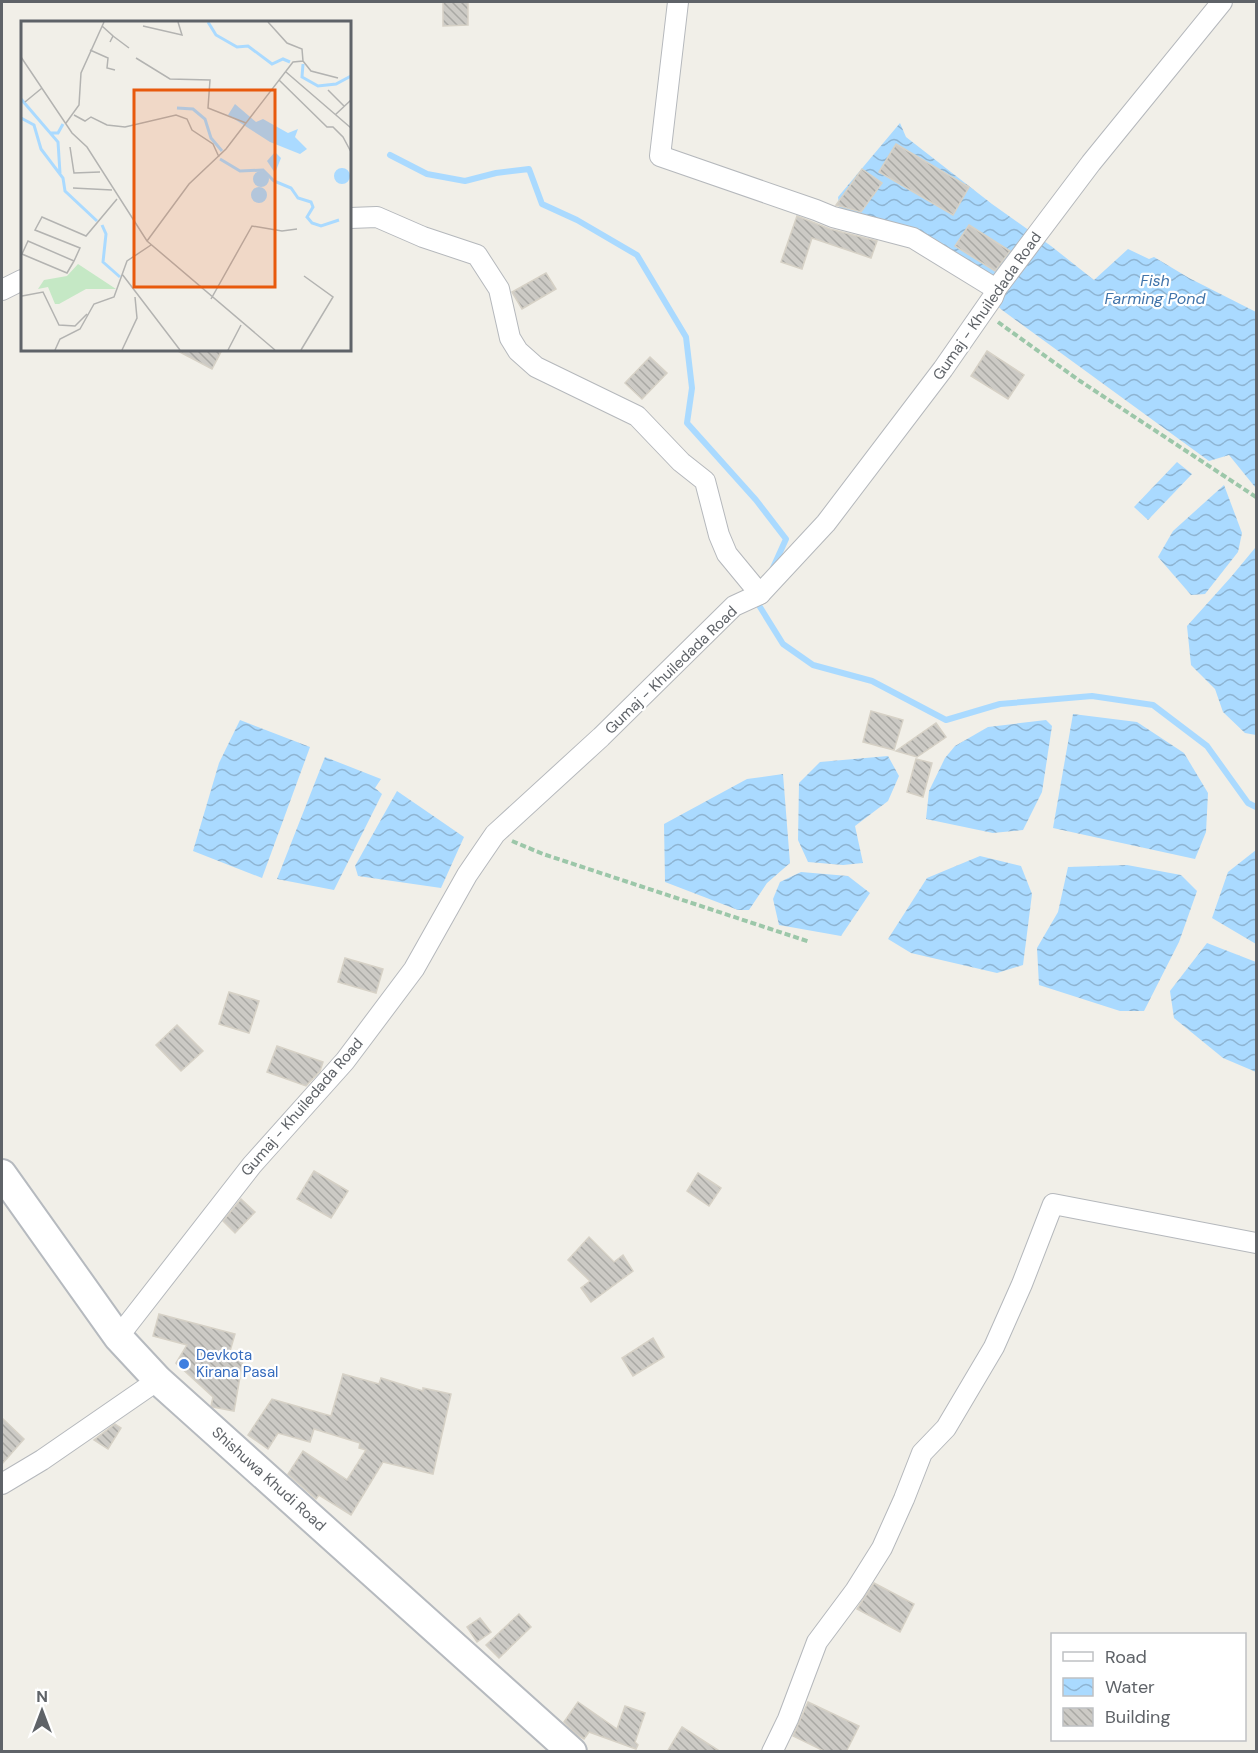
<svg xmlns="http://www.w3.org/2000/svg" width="1258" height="1753" font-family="'DM Sans',sans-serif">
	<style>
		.water { fill: url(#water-waves) }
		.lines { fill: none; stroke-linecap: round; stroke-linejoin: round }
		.stream { stroke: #aadaff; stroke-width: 6 }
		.building { fill: url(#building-back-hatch); stroke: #d6d1c6; stroke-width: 1.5 }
		.minor-casing { stroke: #b5b8bc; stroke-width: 22 }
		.secondary-casing { stroke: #b6babf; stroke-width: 32 }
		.path { stroke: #9cc7a9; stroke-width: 4; stroke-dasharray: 6 3; stroke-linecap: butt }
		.minor { stroke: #fff; stroke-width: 20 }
		.secondary { stroke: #fff; stroke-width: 28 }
		.shop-dot { fill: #3f7fe0; stroke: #fff; stroke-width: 2 }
		.labels { text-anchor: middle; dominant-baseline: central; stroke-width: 4.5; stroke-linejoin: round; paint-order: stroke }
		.street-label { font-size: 15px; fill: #5f6368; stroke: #fff }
		.shop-label { font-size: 15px; fill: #366cbe; stroke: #fff; text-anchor: start }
		.water-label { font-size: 16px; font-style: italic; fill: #4174aa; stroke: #fff }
		.inset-river { fill: none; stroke: #aadaff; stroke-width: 3 }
		.inset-road { fill: none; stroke: #b3b3b1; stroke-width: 1.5 }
		.view { fill: #e8590c; fill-opacity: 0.15; stroke: #e8590c; stroke-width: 3 }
		.inset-edge { fill: none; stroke: #5f6368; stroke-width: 3 }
	</style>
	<defs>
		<pattern id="water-waves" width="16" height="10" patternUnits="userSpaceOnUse" patternTransform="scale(1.5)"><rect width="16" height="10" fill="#aadaff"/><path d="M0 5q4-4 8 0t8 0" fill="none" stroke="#8eb4d2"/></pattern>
		<pattern id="building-back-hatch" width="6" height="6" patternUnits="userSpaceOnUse" patternTransform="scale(1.5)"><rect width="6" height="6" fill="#cccac5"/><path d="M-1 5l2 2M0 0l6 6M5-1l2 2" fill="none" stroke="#a9a8a4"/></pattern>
	</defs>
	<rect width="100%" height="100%" fill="#f1efe8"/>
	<g class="water">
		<polygon points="900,123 906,137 992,204 1051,246 1094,280 1128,249 1149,259 1154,257 1189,278 1256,312 1256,484 1255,487 1229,455 1209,461 1002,310 935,250 841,221 838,197"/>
		<polygon points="1177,462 1192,474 1148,520 1134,507"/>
		<polygon points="1224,485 1242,533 1238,552 1205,594 1191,595 1158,557 1173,531"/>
		<polygon points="1255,548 1256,549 1256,735 1245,733 1223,712 1215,689 1191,665 1187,626 1231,577"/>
		<polygon points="1073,714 1137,722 1184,753 1208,793 1206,832 1195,859 1053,828"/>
		<polygon points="240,720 310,747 262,878 193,851 219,763"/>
		<polygon points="1046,720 1052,726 1042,792 1023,830 993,833 926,819 929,791 945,758 955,746 988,727"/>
		<polygon points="888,756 899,776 888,801 855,826 863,863 843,865 808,862 798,840 799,783 820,762"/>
		<polygon points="325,757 381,779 375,788 382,794 334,890 277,879"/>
		<polygon points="783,774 790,863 767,883 749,910 738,910 665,882 664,824 747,779"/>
		<polygon points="397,791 464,837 441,888 358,876 355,866"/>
		<polygon points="1256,850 1256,944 1212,918 1228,872"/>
		<polygon points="980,856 1021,866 1032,894 1023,965 997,973 911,953 888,939 927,878"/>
		<polygon points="1127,865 1181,875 1197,891 1179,942 1144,1011 1120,1011 1039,985 1037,948 1058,912 1068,867"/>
		<polygon points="801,872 848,876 870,893 841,936 779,925 773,899 780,882"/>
		<polygon points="1207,943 1256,962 1256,1072 1223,1058 1174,1018 1170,991"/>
	</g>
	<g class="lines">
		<g class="stream">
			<polyline points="390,155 427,174 465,181 496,173 529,169 542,204 577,220 637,255 686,337 692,388 687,423 756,500 786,539 772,570"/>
			<polyline points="760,607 783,644 813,665 872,681 946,720 1000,704 1092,696 1153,705 1207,746 1248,803 1256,807"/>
		</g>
	</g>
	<g class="building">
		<polygon points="443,2 468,2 468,25 443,26"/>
		<polygon points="896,144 969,187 953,215 879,172"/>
		<polygon points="862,169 882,183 861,212 836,205"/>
		<polygon points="797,216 830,229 877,241 871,258 812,238 802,269 781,262"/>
		<polygon points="969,225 1010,251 995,271 955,246"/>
		<polygon points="546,273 556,289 522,309 512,292"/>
		<polygon points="176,350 222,350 212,369"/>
		<polygon points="987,351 1024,375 1008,399 971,376"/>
		<polygon points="650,357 667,373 642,399 625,383"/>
		<polygon points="871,711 903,720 894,750 863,742"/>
		<polygon points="936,723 946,737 917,757 896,751"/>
		<polygon points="916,759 932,763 923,797 907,792"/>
		<polygon points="345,958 383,969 376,993 338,982"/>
		<polygon points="229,992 259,1001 249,1033 219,1024"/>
		<polygon points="177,1025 203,1051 181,1071 156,1045"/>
		<polygon points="277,1046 323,1062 320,1071 306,1086 267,1072"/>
		<polygon points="314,1171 348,1191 331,1218 297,1199"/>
		<polygon points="698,1173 721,1188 709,1206 687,1191"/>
		<polygon points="241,1199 255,1212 235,1233 223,1221"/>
		<polygon points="589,1237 614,1262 623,1255 633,1271 591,1302 581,1288 590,1281 568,1260"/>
		<polygon points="159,1314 235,1334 228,1358 243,1360 234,1411 213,1407 211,1406 213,1397 176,1363 187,1345 153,1336"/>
		<polygon points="653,1338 664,1357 633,1376 622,1358"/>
		<polygon points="343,1374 379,1384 381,1378 423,1391 423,1388 451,1394 433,1474 383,1462 351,1515 319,1495 316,1499 288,1474 303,1451 347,1480 366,1450 359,1448 360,1443 314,1429 310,1442 278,1433 268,1449 248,1435 272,1399 331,1416"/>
		<polygon points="2,1418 24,1439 2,1464"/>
		<polygon points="115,1424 121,1428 108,1449 94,1440"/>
		<polygon points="874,1583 914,1604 900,1632 857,1609"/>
		<polygon points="519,1614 531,1627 499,1658 486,1645"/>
		<polygon points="480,1618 491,1632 477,1642 467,1627"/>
		<polygon points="578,1702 617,1729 625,1706 645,1713 635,1742 638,1745 636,1749 589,1732 584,1739 576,1734 564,1722"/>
		<polygon points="808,1702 859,1726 846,1752 826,1752 793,1736"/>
		<polygon points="682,1727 721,1752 667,1752"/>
	</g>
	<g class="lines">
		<g class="minor-casing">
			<g id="minor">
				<polyline points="678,2 660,156 816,210 833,217 913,238 996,289"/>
				<polyline points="350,218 377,217 423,237 477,255 499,289 510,338 518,351 536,367 637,416 681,462 705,481 719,535 727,554 760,594"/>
				<polyline points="2,290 22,280"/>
				<polyline points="118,1337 252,1165 345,1061 414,969 467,875 495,834 601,737 734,606 760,594 826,523 943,369 993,297 996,289 1091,163 1222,2"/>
				<polyline points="2,1484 42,1460 158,1380"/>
				<polyline points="772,1752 788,1719 817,1642 855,1591 882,1548 904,1499 922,1453 946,1428 994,1347 1022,1284 1053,1204 1256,1243"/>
			</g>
		</g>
		<g class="secondary-casing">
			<polyline id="secondary" points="2,1174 118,1337 158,1380 572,1752"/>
		</g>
		<g class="path">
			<polyline points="998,322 1080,381 1256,497"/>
			<polyline points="512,841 543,854 810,942"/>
		</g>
		<use href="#minor" class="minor"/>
		<use href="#secondary" class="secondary"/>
	</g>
	<circle class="shop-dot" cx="184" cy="1364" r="6"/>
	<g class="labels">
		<g class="street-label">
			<text transform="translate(987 306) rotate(-55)">Gumaj - Khuiledada Road</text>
			<text transform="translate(671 670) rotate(-44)">Gumaj - Khuiledada Road</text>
			<text transform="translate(302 1107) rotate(-49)">Gumaj - Khuiledada Road</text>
			<text transform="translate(269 1479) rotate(42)">Shishuwa Khudi Road</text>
		</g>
		<g class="shop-label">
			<text x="196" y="1355">Devkota<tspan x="196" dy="17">Kirana Pasal</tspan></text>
		</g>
		<g class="water-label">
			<text x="1155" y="280">Fish<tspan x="1155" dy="18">Farming Pond</tspan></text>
		</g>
	</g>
	<g transform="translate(21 21)">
		<rect width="330" height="330" fill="#f1efe8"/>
		<path d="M57,243L95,268H65L38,283H34L27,266L17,268L23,259L46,255Z" fill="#c5e8c5"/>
		<path d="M214,83L235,101L242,98L267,112L277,108L274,116L286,128L279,133L249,121L207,94ZM254,131L260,137L254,152L246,140ZM313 155a8 8 0 1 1 16 0a8 8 0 1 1-16 0ZM232 158a8 8 0 1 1 16 0a8 8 0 1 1-16 0ZM230 174a8 8 0 1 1 16 0a8 8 0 1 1-16 0Z" fill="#aadaff"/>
		<path class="inset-river" d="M187,1L195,14L216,26L227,25L251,43L262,38L269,41M282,43L281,56L297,65L315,63L330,55M0,78L37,121L39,152M156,87L172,88L184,98L190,117L201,130M0,97L13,104L20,128L42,157L44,170L76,200M29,112H37L42,103M199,138L219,150L242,149L253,160L270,167L277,177L290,181L292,186L286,196L291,202L300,205L318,199M81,204L85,213L82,241L99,256"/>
		<path class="inset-road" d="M81,5L92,15L89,21M122,5L161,14L157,1M92,15L108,27M69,29L87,37L86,47L94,49M0,36L51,112L66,126L126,220L254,329M115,37L149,58L189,59L187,87L225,102M282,40L290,50L317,57M265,51L330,107M258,59L306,106H312L322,116L330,131M307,69L323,85M4,81L21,67M53,94L64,100L70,96L86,104L104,106L155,94L166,98L171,109L192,123L198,136M314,94L330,79M45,102L58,84L60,52L83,1M49,126L53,152L79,151M52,167L91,169M126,220L168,163L205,128L272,41L282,40L281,28L266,22L247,1M53,240L46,252L1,233L7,220L53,240L59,227L14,209L21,196L65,215L96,178M101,253L159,329M1,275L22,271L38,304L54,305L66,293M190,278L231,205L261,210L276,208M34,329L39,318L59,308L73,283L93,276L106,240L130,224M101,329L116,297L114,276M207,329L220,304M280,329L312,276L283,255"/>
		<path class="view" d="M113,69H254V266H113Z"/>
		<rect width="330" height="330" class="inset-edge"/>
	</g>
	<rect width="1258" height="1753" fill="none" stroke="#5f6368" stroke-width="6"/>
	<rect x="1051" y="1633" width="195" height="108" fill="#ffffff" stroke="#bfc1c3" stroke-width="1.5"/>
	<rect x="1063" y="1652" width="30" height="9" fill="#ffffff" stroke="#bfc1c3" stroke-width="1.5"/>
	<text x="1105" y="1663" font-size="18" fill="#5f6368">Road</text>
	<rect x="1063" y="1678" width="30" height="18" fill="url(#water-waves)" stroke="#bfc1c3" stroke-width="1.5"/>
	<text x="1105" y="1693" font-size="18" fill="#5f6368">Water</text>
	<rect x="1063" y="1708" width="30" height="18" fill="url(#building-back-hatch)" stroke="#bfc1c3" stroke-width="1.5"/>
	<text x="1105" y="1723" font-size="18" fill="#5f6368">Building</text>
	<g transform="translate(42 1711)" stroke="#ffffff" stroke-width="4.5" paint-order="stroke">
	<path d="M0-4.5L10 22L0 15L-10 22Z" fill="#5f6368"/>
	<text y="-9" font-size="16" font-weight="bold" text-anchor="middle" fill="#5f6368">N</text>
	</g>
</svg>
